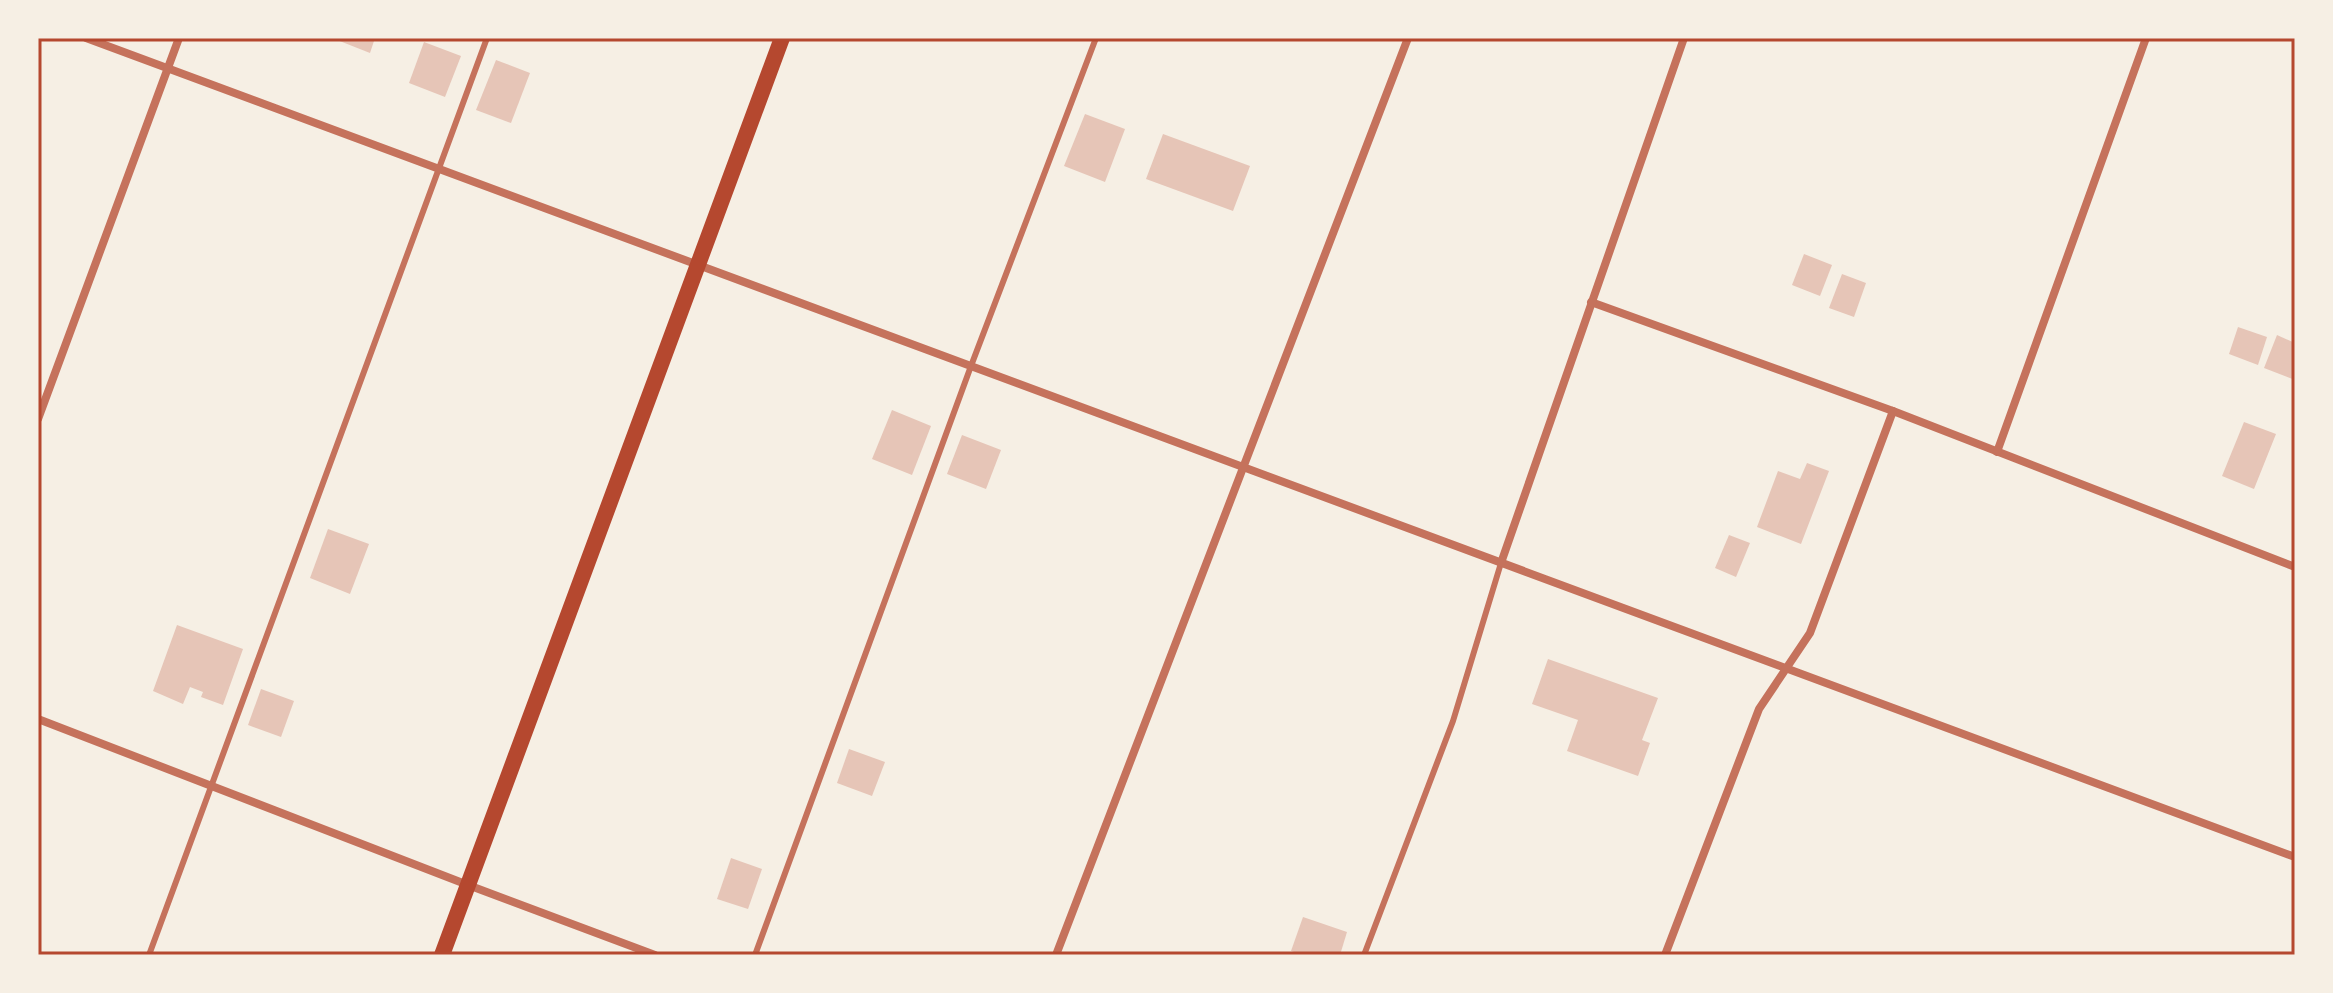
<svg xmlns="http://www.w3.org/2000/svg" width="2333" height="993" font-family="'Source Sans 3',sans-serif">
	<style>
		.building { fill: #e6c5b7 }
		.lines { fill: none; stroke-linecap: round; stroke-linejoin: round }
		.service { stroke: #c5725c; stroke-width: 6 }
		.minor { stroke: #c5725c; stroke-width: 8 }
		.secondary { stroke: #b5482f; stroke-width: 16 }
		.neatline { fill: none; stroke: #b5482f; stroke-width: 3 }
	</style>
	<rect width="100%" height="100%" fill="#f6efe4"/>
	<g class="building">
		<polygon points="332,38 375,38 370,53"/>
		<polygon points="424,42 461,56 445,97 409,83"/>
		<polygon points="496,60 530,73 511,123 476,110"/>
		<polygon points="1085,114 1125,129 1105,182 1064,166"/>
		<polygon points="1163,134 1250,166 1233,211 1146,179"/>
		<polygon points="1804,254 1832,265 1820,296 1792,285"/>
		<polygon points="1842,274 1866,283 1854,317 1829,308"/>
		<polygon points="2238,327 2267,337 2258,365 2229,354"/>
		<polygon points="2277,335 2295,343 2295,380 2264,368"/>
		<polygon points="892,410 931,426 912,475 872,459"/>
		<polygon points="2244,422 2276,434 2254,489 2222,476"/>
		<polygon points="962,435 1001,450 986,489 947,474"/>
		<polygon points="1807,463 1829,471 1801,544 1757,527 1778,471 1800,479"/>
		<polygon points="328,529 369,544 350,594 310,578"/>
		<polygon points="1729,535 1750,543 1736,577 1715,568"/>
		<polygon points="177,625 243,649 223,705 201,697 203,692 190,687 183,704 153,691"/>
		<polygon points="1548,659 1658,698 1642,740 1650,743 1638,776 1567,751 1578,720 1532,704"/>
		<polygon points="261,689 294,701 281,737 248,725"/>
		<polygon points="849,749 885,762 872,796 837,783"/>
		<polygon points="731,858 762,869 748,909 717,899"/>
		<polygon points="1303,917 1347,932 1340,955 1303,955 1291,951"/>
	</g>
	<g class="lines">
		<g class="service">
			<polyline points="149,955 487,38"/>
			<polyline points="755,955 971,366 1096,38"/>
			<polyline points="1364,955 1453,721 1501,563"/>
		</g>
		<g class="minor">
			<path d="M86,38C822,312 1559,583 2295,857"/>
			<polyline points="1591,302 1893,411 2295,567"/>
			<polyline points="38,419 179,38"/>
			<polyline points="1997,452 2146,38"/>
			<polyline points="1501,563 1684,38"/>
			<polyline points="38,719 468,885 655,955"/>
			<polyline points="1056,955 1408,38"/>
			<polyline points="1665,955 1759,709 1810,633 1893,411"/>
		</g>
		<polyline class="secondary" points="442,955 782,38"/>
	</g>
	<rect width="2333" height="993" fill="none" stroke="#f6efe4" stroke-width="80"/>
	<rect x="40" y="40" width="2253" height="913" class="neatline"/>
</svg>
